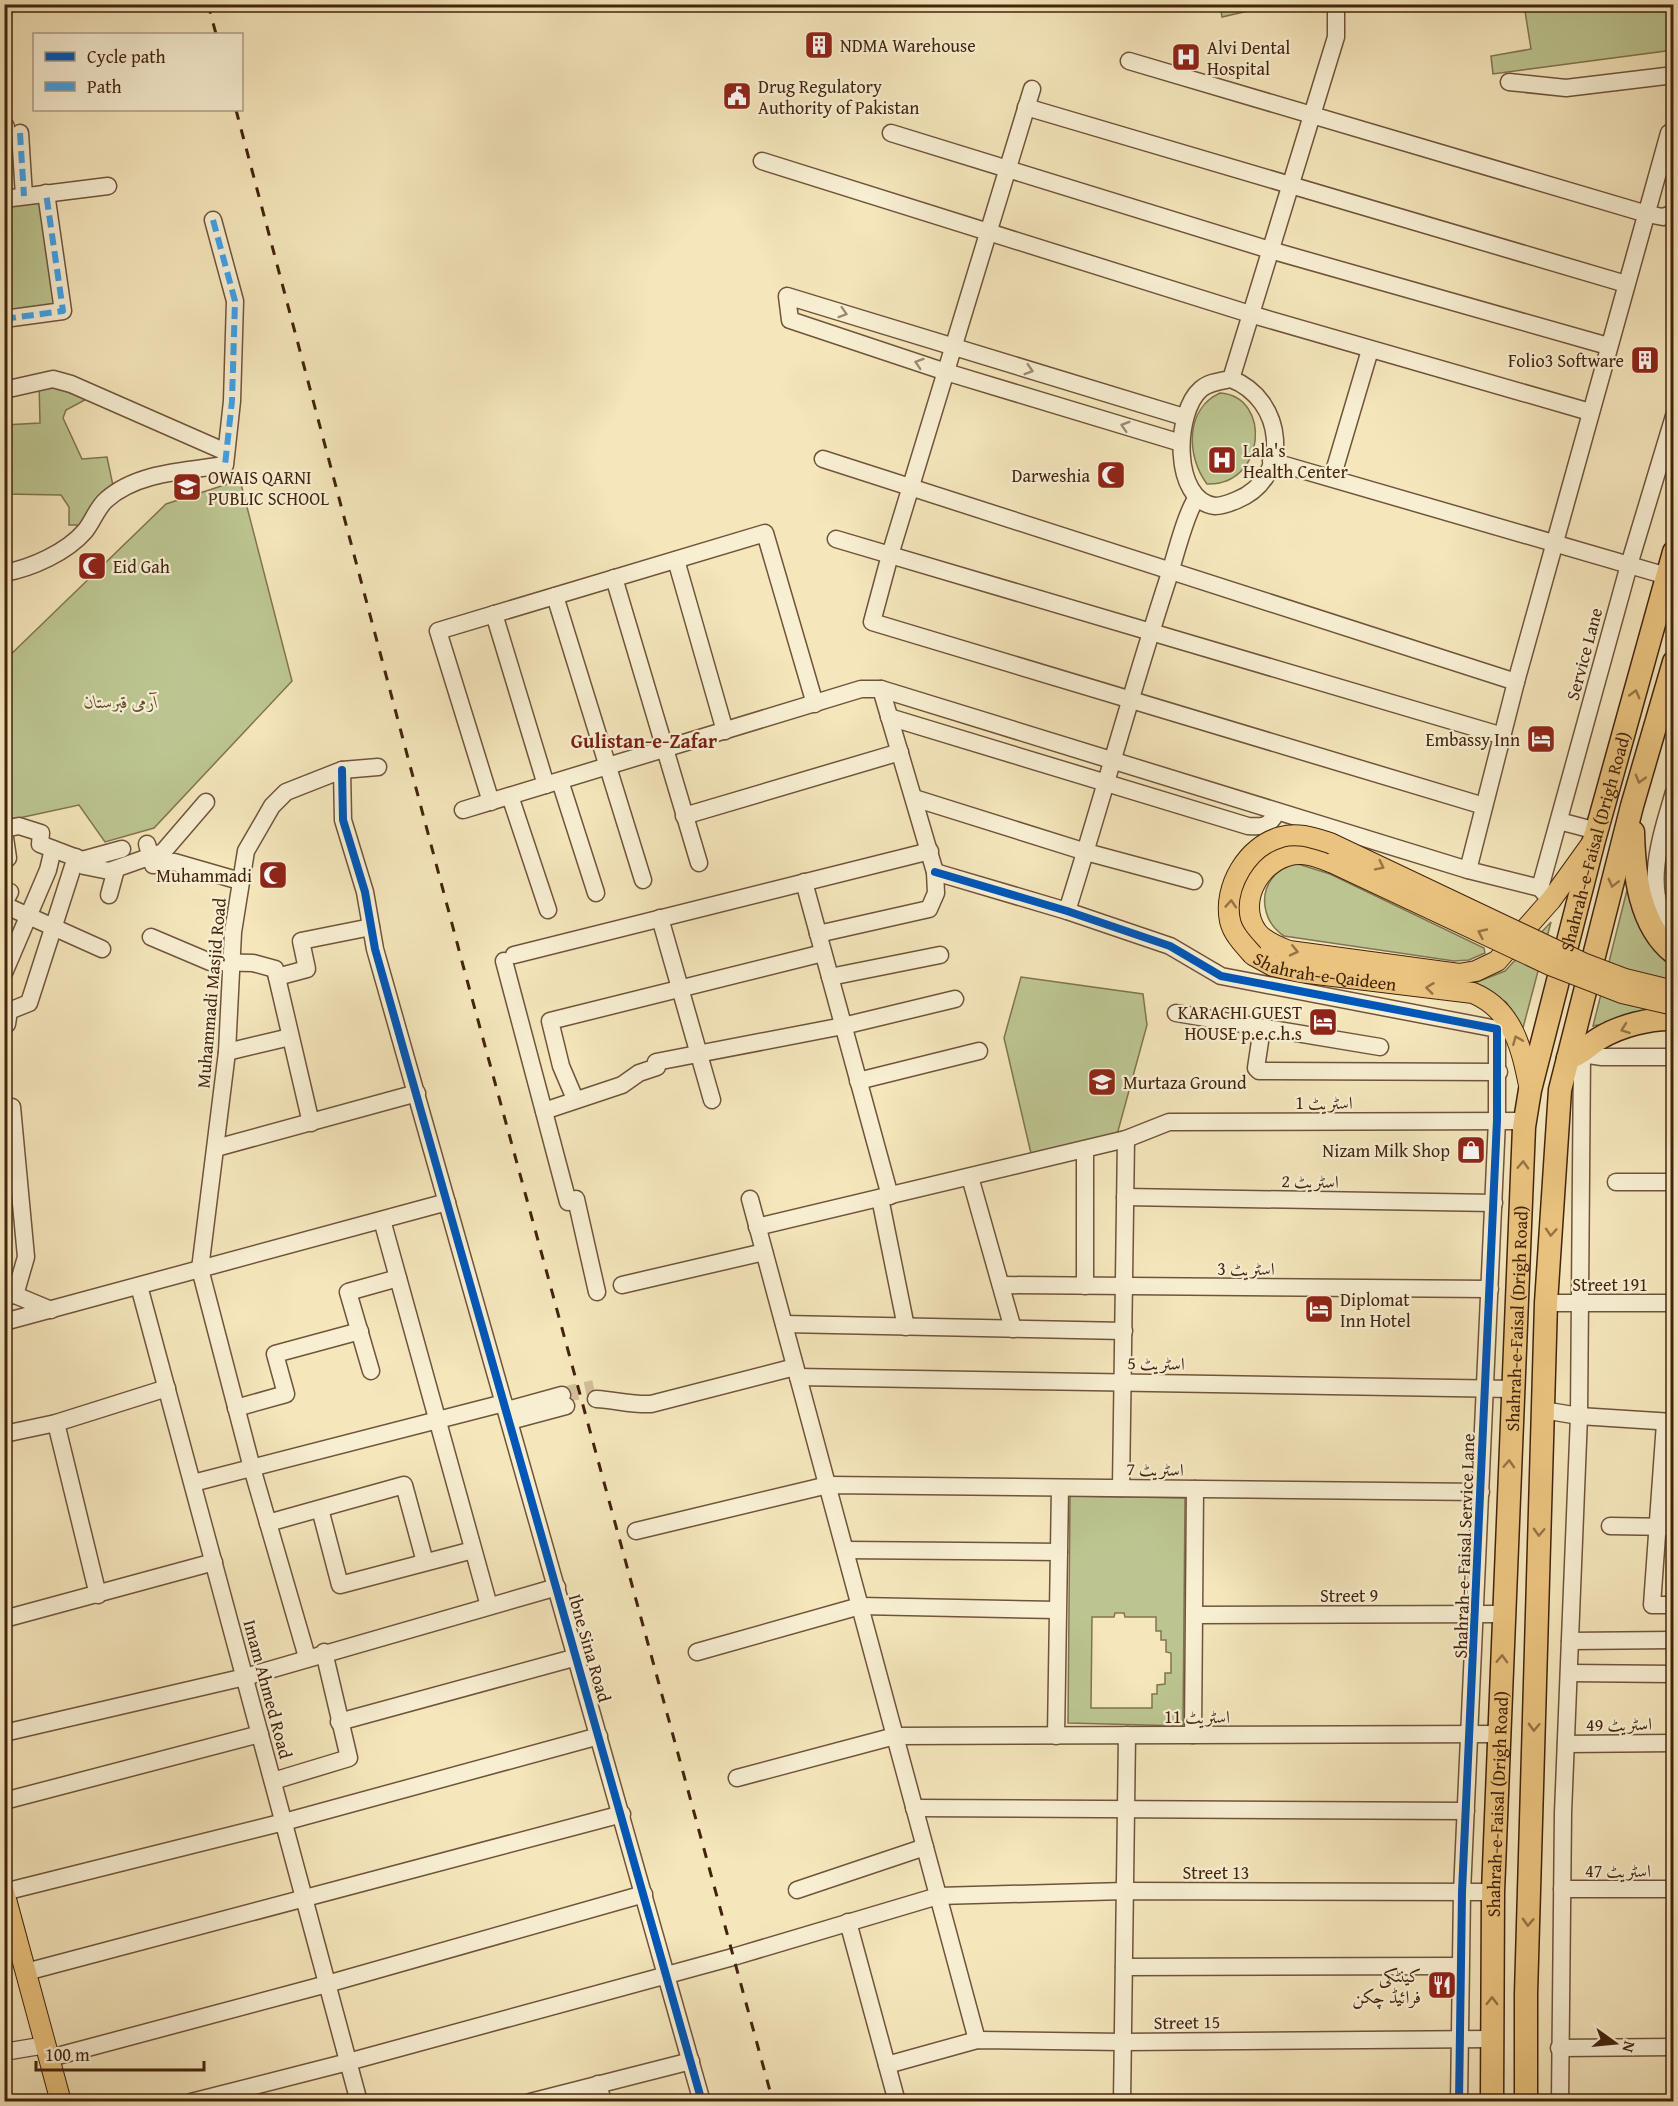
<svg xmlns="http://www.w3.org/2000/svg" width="1678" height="2106" font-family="'Gentium Book Plus',Amiri,serif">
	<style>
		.green { fill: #bcc591; stroke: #807450; stroke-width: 1.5; fill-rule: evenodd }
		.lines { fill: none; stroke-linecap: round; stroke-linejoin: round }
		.minor-tunnel { stroke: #d1bf99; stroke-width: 16; stroke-dasharray: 16 8; stroke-linecap: butt }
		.minor-casing { stroke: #70543a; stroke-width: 19 }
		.major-casing { stroke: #43230e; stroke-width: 22 }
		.highway-casing { stroke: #43230e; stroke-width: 25 }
		.minor { stroke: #f8efd3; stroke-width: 16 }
		.major { stroke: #eac37e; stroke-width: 20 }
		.highway { stroke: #eac37e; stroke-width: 22 }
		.rail { stroke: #43230e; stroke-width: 3; stroke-dasharray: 10 10; stroke-linecap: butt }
		.major-bridge-casing { stroke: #43230e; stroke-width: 22; stroke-linecap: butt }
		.major-bridge { stroke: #eac37e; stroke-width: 20 }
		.quiet { stroke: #3fa2e9; stroke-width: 6; stroke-dasharray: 12 6; stroke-linecap: butt }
		.cycleway-casing { stroke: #f8efd3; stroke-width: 11 }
		.cycleway { stroke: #0057b8; stroke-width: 8 }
		.oneway { stroke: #9e8970 }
		.oneway2 { stroke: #967346 }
		.labels { text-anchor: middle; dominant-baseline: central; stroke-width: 4.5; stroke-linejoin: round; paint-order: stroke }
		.poi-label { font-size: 18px; fill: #43230e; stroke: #f8efd3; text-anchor: start }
		.street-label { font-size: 18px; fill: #43230e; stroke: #f8efd3 }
		.park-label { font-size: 18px; font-style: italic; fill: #614c2f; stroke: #f8efd3 }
		.neighbourhood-label { font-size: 20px; font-weight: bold; fill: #7a1f14; stroke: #f8efd3 }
	</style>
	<rect width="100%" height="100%" fill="#f5e6bc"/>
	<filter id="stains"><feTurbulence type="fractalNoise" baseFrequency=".00333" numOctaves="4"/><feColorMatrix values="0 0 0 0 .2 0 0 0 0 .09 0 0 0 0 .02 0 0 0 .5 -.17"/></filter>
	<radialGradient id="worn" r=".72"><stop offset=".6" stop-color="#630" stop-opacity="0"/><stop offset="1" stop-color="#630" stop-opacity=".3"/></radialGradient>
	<g class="green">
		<polygon points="1220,4 1274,4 1274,5 1222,17"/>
		<polygon points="1524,5 1673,5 1673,50 1493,74 1491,56 1531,49"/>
		<polygon points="44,201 61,311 5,319 4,206"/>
		<polygon points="39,382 94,395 66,410 63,418 82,459 107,457 115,495 79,536 77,525 69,525 69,507 61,495 5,494 4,425 40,423"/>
		<path d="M1220,393C1272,396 1266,486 1207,484C1186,456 1185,409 1220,393Z"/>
		<polygon points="240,480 292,681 154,828 105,842 79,805 5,821 5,660 166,504"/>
		<polygon points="1673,836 1673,875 1664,873"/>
		<path d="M1295,863L1330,874L1484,948L1485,953L1469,960L1454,961L1284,936C1264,923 1257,894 1275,875C1280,870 1288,866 1295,863Z"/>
		<polygon points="1628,886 1673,964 1673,999 1621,1020 1593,1026"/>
		<polygon points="1551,922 1523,1028 1506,1002 1472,984 1505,971"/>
		<polygon points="1021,977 1143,994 1147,1025 1115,1142 1033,1162 1004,1038"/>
		<path d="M1070,1496L1185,1498L1183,1726L1068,1723ZM1115,1613H1124L1125,1617H1156V1631H1161V1640H1166V1652L1171,1653V1673H1165V1684L1157,1685V1694H1152V1708H1091L1092,1617H1114Z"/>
	</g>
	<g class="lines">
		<polyline class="minor-tunnel" points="562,1395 594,1388"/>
		<g class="minor-casing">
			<g id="minor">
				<polyline points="4,9 8,4"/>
				<polyline points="1129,61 1647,214 1663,217 1674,213"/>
				<polyline points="1509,82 1566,88 1674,75"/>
				<polyline points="1032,89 890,555 872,622 1484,806"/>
				<polyline points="1026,107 1626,284"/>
				<polyline points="4,127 6,127"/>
				<polyline points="20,133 24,196"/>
				<polyline points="891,133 1270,250 1608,346"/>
				<polyline points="762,161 1250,314 1590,412"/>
				<polyline points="4,199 108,186"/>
				<polyline points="4,319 63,311 46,193"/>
				<polyline points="1231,379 1336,37 1336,4"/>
				<path d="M1231,379C1284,399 1293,477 1237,500C1230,503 1223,506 1215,506C1172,501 1174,412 1201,389C1209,382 1220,381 1231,379Z"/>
				<polyline points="4,390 53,379 71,384 226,452"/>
				<polyline points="1181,443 946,372 790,320 787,296 1184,417"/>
				<polyline points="823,459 1516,682"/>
				<polyline points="1271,461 1667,576"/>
				<polyline points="1332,478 1370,350"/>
				<polyline points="836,539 1503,736"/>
				<polyline points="676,560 725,731"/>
				<path d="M4,573C32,568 67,552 85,531C93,521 97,508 106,500C137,472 186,471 225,465L232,401L235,301L213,220"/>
				<polyline points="614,578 699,863"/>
				<polyline points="555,596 643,880"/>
				<polyline points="494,614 546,785"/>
				<path d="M889,717L1248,826C1263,827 1269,827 1276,813"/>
				<polyline points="342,770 343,820 365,892 375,949 702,2102"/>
				<polyline points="560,781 596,893"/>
				<path d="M1674,792C1661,837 1640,894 1674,934"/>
				<polyline points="510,796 548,910"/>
				<polyline points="914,798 1086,852 1194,881"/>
				<polyline points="491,802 438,631 765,533 815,704"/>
				<polyline points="463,810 861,689 881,689 1468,870"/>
				<polyline points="684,816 900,752"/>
				<polyline points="1559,821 1597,831"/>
				<polyline points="4,829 19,826 41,833 40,844 82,860 122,849"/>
				<polyline points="4,831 8,858 4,859"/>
				<polyline points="147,844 153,865 174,862 240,881"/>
				<polyline points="82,860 84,866 109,871 163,852 206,802"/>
				<polyline points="935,872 1067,911 1170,946 1221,976 1497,1029 1497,1120 1462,1892 1459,2102"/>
				<polyline points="804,882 890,1196"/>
				<polyline points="1540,888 1468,870 1516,682 1669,133"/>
				<polyline points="4,891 10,892 4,903"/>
				<polyline points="109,895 115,873 109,871"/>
				<polyline points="1546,895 1540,888 1629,565 1674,416"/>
				<polyline points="4,905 102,949"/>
				<path d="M1067,911C1102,800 1132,689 1168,579C1174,561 1186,511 1197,498"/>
				<polyline points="660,918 712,1100"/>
				<polyline points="818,934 929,909 936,893 935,872 881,689"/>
				<polyline points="151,937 210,962 253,963 275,969 311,1123"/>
				<polyline points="514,955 930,851"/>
				<polyline points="504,961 568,1202 576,1199 597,1292"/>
				<polyline points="4,973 48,870 53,849"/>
				<polyline points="277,977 307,969 301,941 371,927"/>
				<polyline points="830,977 940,955"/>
				<polyline points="1176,1013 1380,1047"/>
				<polyline points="7,1024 9,1011 29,1003 76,857"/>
				<polyline points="1262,1028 1256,1068 1259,1071 1499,1072"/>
				<polyline points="227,1052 290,1037"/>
				<polyline points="858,1081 979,1051"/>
				<polyline points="575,1099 561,1066 550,1021 823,953"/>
				<polyline points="12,1107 26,1257 15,1295"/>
				<polyline points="544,1111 622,1085 639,1073 657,1067 656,1062 843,1026 955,999"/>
				<polyline points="216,1148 417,1093"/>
				<polyline points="1085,1149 1085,1286"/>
				<polyline points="970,1177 1013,1329"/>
				<polyline points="1616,1182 1674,1182"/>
				<polyline points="1125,1197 1494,1203"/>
				<polyline points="880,1198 906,1327"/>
				<polyline points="750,1199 977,2040"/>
				<polyline points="382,1220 489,1606"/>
				<polyline points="757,1227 1126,1139 1169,1122 1525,1121"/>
				<polyline points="622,1285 764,1252"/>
				<polyline points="1001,1285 1490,1289"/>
				<polyline points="139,1286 359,2102"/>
				<polyline points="4,1297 15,1295 51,1310"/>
				<polyline points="1546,1303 1674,1303"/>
				<polyline points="4,1322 447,1202"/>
				<polyline points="784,1324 1124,1331"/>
				<polyline points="371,1371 348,1292 398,1278"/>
				<polyline points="798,1377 1513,1389"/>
				<path d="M596,1399C616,1400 631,1405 651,1404L795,1367"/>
				<polyline points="236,1408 286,1394 275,1354 360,1331"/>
				<polyline points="507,1410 562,1395"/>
				<polyline points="1543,1410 1579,1416 1673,1422"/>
				<polyline points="510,1421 566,1406"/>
				<polyline points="56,1423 98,1595"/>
				<polyline points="1665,1423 1652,1605 1674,1605"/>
				<polyline points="4,1434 56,1423 167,1388"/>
				<polyline points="193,1483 504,1403"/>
				<polyline points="1121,1488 1126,1139"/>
				<polyline points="320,1509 340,1585 473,1550"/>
				<polyline points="268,1523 404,1485 425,1562"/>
				<polyline points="1610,1526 1674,1527"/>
				<polyline points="636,1531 828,1485 1481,1492"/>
				<polyline points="845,1550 1059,1552"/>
				<polyline points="1195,1615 1503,1614"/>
				<polyline points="4,1619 214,1562"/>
				<polyline points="1570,1641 1674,1640"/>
				<polyline points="697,1652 860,1606 1057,1610"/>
				<polyline points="307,1657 252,1468 200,1269 227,1052 233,932 246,851 272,806 286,792 342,770 378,767"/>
				<polyline points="1569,1673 1674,1674"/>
				<polyline points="339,1722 577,1657"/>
				<polyline points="4,1733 245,1677 557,1587"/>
				<polyline points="1193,1735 1195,1489"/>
				<polyline points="1056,1736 1060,1488"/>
				<polyline points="1566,1744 1674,1743"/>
				<polyline points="737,1778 895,1736 1500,1734"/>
				<polyline points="273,1781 349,1758 324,1652"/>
				<polyline points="4,1801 260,1734"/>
				<polyline points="914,1808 1466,1811"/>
				<polyline points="1562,1889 1674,1889"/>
				<polyline points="797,1890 925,1847"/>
				<polyline points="4,1892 284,1822 599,1736"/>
				<polyline points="848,1922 897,2102"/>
				<polyline points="1124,1967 1460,1966"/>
				<polyline points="26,1972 622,1814"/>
				<polyline points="1559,2048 1674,2047"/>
				<polyline points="4,2052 46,2045"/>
				<polyline points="50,2058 327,1984 644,1894"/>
				<polyline points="887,2065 977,2040 1123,2042 1491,2039"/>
				<polyline points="598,2084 603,2102"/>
				<polyline points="191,2102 348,2062 733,1957 938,1896 1125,1891 1493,1892"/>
				<polyline points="530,2102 691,2061"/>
				<polyline points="1122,2102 1127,1735"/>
				<polyline points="1560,2102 1563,1813 1579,1416 1582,1054 1602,1057 1674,1057"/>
			</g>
		</g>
		<g class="major-casing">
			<g id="major">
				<path d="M1333,863C1323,859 1312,854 1301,854C1264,853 1234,900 1257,932C1265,942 1278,947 1289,951L1459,974L1476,971L1497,961L1551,900L1592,843"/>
				<path id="s1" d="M1253,955L1273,966L1300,972L1473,993C1514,1010 1522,1050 1530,1090"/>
				<polyline points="4,1892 61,2102"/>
			</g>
		</g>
		<g class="highway-casing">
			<g id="highway">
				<path d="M1633,832C1634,872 1639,926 1674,953"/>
				<path d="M1568,1058C1582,1054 1588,1045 1600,1038C1620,1026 1650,1018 1674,1019"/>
				<path id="s2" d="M1492,2102L1493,1892L1524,1127L1530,1090L1594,840L1674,552"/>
				<polyline points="1526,2102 1526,1994 1546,1303 1560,1090 1632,806 1674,662"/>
			</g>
		</g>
		<use href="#minor" class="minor"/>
		<use href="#major" class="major"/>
		<use href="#highway" class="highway"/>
		<g class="rail">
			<polyline points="208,4 216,34"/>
			<polyline points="236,110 464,969 773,2102"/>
		</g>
		<g class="major-bridge-casing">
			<g id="major-bridge">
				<polyline points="1333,863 1550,965 1622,993 1674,1005"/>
				<path d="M1253,955C1244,945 1233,934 1230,921C1223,887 1247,846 1281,837C1298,832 1314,838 1330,843L1583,963L1625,979L1674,991"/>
			</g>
		</g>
		<use href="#major-bridge" class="major-bridge"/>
		<g class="quiet">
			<polyline points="20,133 24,196"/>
			<polyline points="213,220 235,301 232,401 225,465"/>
			<polyline points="4,319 63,311 46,193"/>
		</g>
		<g class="cycleway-casing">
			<g id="cycleway">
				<polyline points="342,770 343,820 365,892 375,949 702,2102"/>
				<polyline points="935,872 1067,911 1170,946 1221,976 1497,1029 1497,1120 1462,1892 1459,2102"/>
			</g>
		</g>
		<use href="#cycleway" class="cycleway"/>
	</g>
	<defs><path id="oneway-chevron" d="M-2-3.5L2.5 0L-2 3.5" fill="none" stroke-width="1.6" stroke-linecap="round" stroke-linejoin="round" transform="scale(1.5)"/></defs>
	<g class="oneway">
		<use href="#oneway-chevron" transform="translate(843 313) rotate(17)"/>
		<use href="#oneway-chevron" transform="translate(919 363) rotate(-162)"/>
		<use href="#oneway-chevron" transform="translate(1029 370) rotate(17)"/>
		<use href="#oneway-chevron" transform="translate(1125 426) rotate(-163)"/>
	</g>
	<g class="oneway2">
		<use href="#oneway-chevron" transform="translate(1635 694) rotate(-75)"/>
		<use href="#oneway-chevron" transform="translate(1640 779) rotate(106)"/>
		<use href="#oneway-chevron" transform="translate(1380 866) rotate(26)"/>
		<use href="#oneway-chevron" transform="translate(1613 883) rotate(104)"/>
		<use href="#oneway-chevron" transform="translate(1231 904) rotate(-86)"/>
		<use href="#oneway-chevron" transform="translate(1482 933) rotate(-155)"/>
		<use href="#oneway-chevron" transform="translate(1294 951) rotate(13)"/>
		<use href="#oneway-chevron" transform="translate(1430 988) rotate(-173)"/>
		<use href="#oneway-chevron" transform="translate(1625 1029) rotate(160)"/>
		<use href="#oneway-chevron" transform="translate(1517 1040) rotate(-112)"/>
		<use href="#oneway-chevron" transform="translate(1523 1165) rotate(-87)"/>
		<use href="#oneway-chevron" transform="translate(1551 1232) rotate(94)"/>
		<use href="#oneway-chevron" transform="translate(1509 1464) rotate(-87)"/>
		<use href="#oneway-chevron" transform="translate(1539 1532) rotate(92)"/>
		<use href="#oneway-chevron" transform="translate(1502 1659) rotate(-88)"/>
		<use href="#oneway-chevron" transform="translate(1534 1727) rotate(92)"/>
		<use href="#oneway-chevron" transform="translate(1528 1922) rotate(92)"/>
		<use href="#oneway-chevron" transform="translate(1492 2001) rotate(-89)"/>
	</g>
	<defs>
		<g id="building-square" transform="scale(1.5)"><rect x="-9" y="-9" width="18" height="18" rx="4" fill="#8f2418" stroke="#f8efd3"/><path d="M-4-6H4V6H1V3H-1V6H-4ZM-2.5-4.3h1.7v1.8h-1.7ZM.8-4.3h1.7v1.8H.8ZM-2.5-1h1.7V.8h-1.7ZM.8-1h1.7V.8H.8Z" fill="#fff"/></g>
		<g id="hospital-square" transform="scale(1.5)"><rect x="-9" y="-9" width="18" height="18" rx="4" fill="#8f2418" stroke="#f8efd3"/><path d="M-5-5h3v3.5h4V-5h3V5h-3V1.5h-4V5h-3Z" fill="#fff"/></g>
		<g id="civic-square" transform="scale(1.5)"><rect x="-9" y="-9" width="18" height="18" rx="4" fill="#8f2418" stroke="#f8efd3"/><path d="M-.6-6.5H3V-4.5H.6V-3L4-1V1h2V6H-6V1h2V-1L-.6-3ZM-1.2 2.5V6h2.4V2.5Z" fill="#fff"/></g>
		<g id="mosque-square" transform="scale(1.5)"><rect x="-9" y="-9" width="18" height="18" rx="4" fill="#8f2418" stroke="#f8efd3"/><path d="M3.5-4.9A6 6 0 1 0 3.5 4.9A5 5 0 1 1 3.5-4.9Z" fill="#fff"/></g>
		<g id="school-square" transform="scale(1.5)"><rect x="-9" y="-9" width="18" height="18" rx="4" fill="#8f2418" stroke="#f8efd3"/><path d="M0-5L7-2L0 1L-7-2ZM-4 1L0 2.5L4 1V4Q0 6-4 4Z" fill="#fff"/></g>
		<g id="hotel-square" transform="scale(1.5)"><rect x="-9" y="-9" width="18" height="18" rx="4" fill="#8f2418" stroke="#f8efd3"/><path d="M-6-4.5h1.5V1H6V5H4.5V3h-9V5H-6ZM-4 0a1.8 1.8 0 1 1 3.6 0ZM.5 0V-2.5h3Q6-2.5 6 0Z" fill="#fff"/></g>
		<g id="shop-square" transform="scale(1.5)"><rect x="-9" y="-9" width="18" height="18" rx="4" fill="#8f2418" stroke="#f8efd3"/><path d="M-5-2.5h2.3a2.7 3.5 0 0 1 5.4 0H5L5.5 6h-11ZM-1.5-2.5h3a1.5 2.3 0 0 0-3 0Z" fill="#fff"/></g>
		<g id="restaurant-square" transform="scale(1.5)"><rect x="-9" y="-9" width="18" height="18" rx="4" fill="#8f2418" stroke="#f8efd3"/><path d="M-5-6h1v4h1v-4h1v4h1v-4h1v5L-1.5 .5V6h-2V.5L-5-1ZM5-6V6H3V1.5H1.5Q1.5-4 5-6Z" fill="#fff"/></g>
	</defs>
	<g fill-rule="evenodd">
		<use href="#building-square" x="819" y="45"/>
		<use href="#hospital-square" x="1186" y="57"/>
		<use href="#civic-square" x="737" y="96"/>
		<use href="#building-square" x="1645" y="360"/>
		<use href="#hospital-square" x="1222" y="460"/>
		<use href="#mosque-square" x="1111" y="475"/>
		<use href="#school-square" x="187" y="487"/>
		<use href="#mosque-square" x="92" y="566"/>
		<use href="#hotel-square" x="1541" y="739"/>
		<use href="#mosque-square" x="273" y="875"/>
		<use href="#hotel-square" x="1323" y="1022"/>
		<use href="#school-square" x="1102" y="1082"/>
		<use href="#shop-square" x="1471" y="1150"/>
		<use href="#hotel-square" x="1319" y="1309"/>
		<use href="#restaurant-square" x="1442" y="1985"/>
	</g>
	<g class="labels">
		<g class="poi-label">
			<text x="840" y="45">NDMA Warehouse</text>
			<text x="1207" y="47">Alvi Dental<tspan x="1207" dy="21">Hospital</tspan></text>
			<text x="758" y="86">Drug Regulatory<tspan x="758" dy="21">Authority of Pakistan</tspan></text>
			<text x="1624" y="360" text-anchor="end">Folio3 Software</text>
			<text x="1243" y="450">Lala's<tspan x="1243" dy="21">Health Center</tspan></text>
			<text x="1090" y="475" text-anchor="end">Darweshia</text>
			<text x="208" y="477">OWAIS QARNI<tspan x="208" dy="21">PUBLIC SCHOOL</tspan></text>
			<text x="113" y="566">Eid Gah</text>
			<text x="1520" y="739" text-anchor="end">Embassy Inn</text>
			<text x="252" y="875" text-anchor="end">Muhammadi</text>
			<text x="1302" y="1012" text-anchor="end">KARACHI GUEST<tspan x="1302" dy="21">HOUSE p.e.c.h.s</tspan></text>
			<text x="1123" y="1082">Murtaza Ground</text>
			<text x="1450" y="1150" text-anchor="end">Nizam Milk Shop</text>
			<text x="1340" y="1299">Diplomat<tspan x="1340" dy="21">Inn Hotel</tspan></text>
			<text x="1421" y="1975" text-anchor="end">کینٹکی<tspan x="1421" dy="21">فرائیڈ چکن</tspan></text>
		</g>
		<g class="street-label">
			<text transform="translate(1584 654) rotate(-75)">Service Lane</text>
			<text stroke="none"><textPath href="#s2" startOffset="1270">Shahrah-e-Faisal (Drigh Road)</textPath></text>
			<text stroke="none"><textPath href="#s1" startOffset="75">Shahrah-e-Qaideen</textPath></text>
			<text transform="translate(211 993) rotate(-85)">Muhammadi Masjid Road</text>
			<text x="1324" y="1102">اسٹریٹ 1</text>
			<text transform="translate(1310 1181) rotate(1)">اسٹریٹ 2</text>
			<text x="1246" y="1268">اسٹریٹ 3</text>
			<text x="1610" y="1284">Street 191</text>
			<text stroke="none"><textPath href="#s2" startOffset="784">Shahrah-e-Faisal (Drigh Road)</textPath></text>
			<text transform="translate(1156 1363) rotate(1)">اسٹریٹ 5</text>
			<text transform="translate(1155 1469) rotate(1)">اسٹریٹ 7</text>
			<text transform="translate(1464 1546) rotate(-88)">Shahrah-e-Faisal Service Lane</text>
			<text x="1349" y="1595">Street 9</text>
			<text transform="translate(590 1648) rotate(74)">Ibne Sina Road</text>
			<text transform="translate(268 1689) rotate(75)">Imam Ahmed Road</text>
			<text x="1197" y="1716">اسٹریٹ 11</text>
			<text transform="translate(1619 1724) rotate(-1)">اسٹریٹ 49</text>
			<text stroke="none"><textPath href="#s2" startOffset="298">Shahrah-e-Faisal (Drigh Road)</textPath></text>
			<text x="1618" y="1870">اسٹریٹ 47</text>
			<text x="1216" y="1872">Street 13</text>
			<text transform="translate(1187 2022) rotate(-1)">Street 15</text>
		</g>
		<g class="park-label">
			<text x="121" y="701">آرمی قبرستان</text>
		</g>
		<g class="neighbourhood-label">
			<text x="644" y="740">Gulistan-e-Zafar</text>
		</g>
	</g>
	<rect width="1678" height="2106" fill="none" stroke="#f5e6bc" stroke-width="24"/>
	<rect x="6" y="6" width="1666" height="2094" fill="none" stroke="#43230e" stroke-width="3"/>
	<rect x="12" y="12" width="1654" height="2082" fill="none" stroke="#43230e" stroke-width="1.5"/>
	<rect x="33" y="33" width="210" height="78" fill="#f8efd3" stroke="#b09d84" stroke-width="1.5"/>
	<rect x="45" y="52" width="30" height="9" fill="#0057b8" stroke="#b09d84" stroke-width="1.5"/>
	<text x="87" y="63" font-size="18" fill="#43230e">Cycle path</text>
	<rect x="45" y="82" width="30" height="9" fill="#3fa2e9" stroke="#b09d84" stroke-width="1.5"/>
	<text x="87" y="93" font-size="18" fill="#43230e">Path</text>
	<g transform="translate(1615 2043) rotate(105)" stroke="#f8efd3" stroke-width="4.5" paint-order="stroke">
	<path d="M0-4.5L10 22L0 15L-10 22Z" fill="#43230e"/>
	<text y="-9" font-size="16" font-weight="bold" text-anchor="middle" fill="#43230e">N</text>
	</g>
	<path d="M36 2061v9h168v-9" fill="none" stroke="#43230e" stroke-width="3"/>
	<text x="45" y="2061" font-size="18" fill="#43230e" stroke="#f8efd3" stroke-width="4.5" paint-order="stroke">100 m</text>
	<rect width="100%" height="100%" filter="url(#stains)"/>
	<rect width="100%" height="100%" fill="url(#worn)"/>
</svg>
